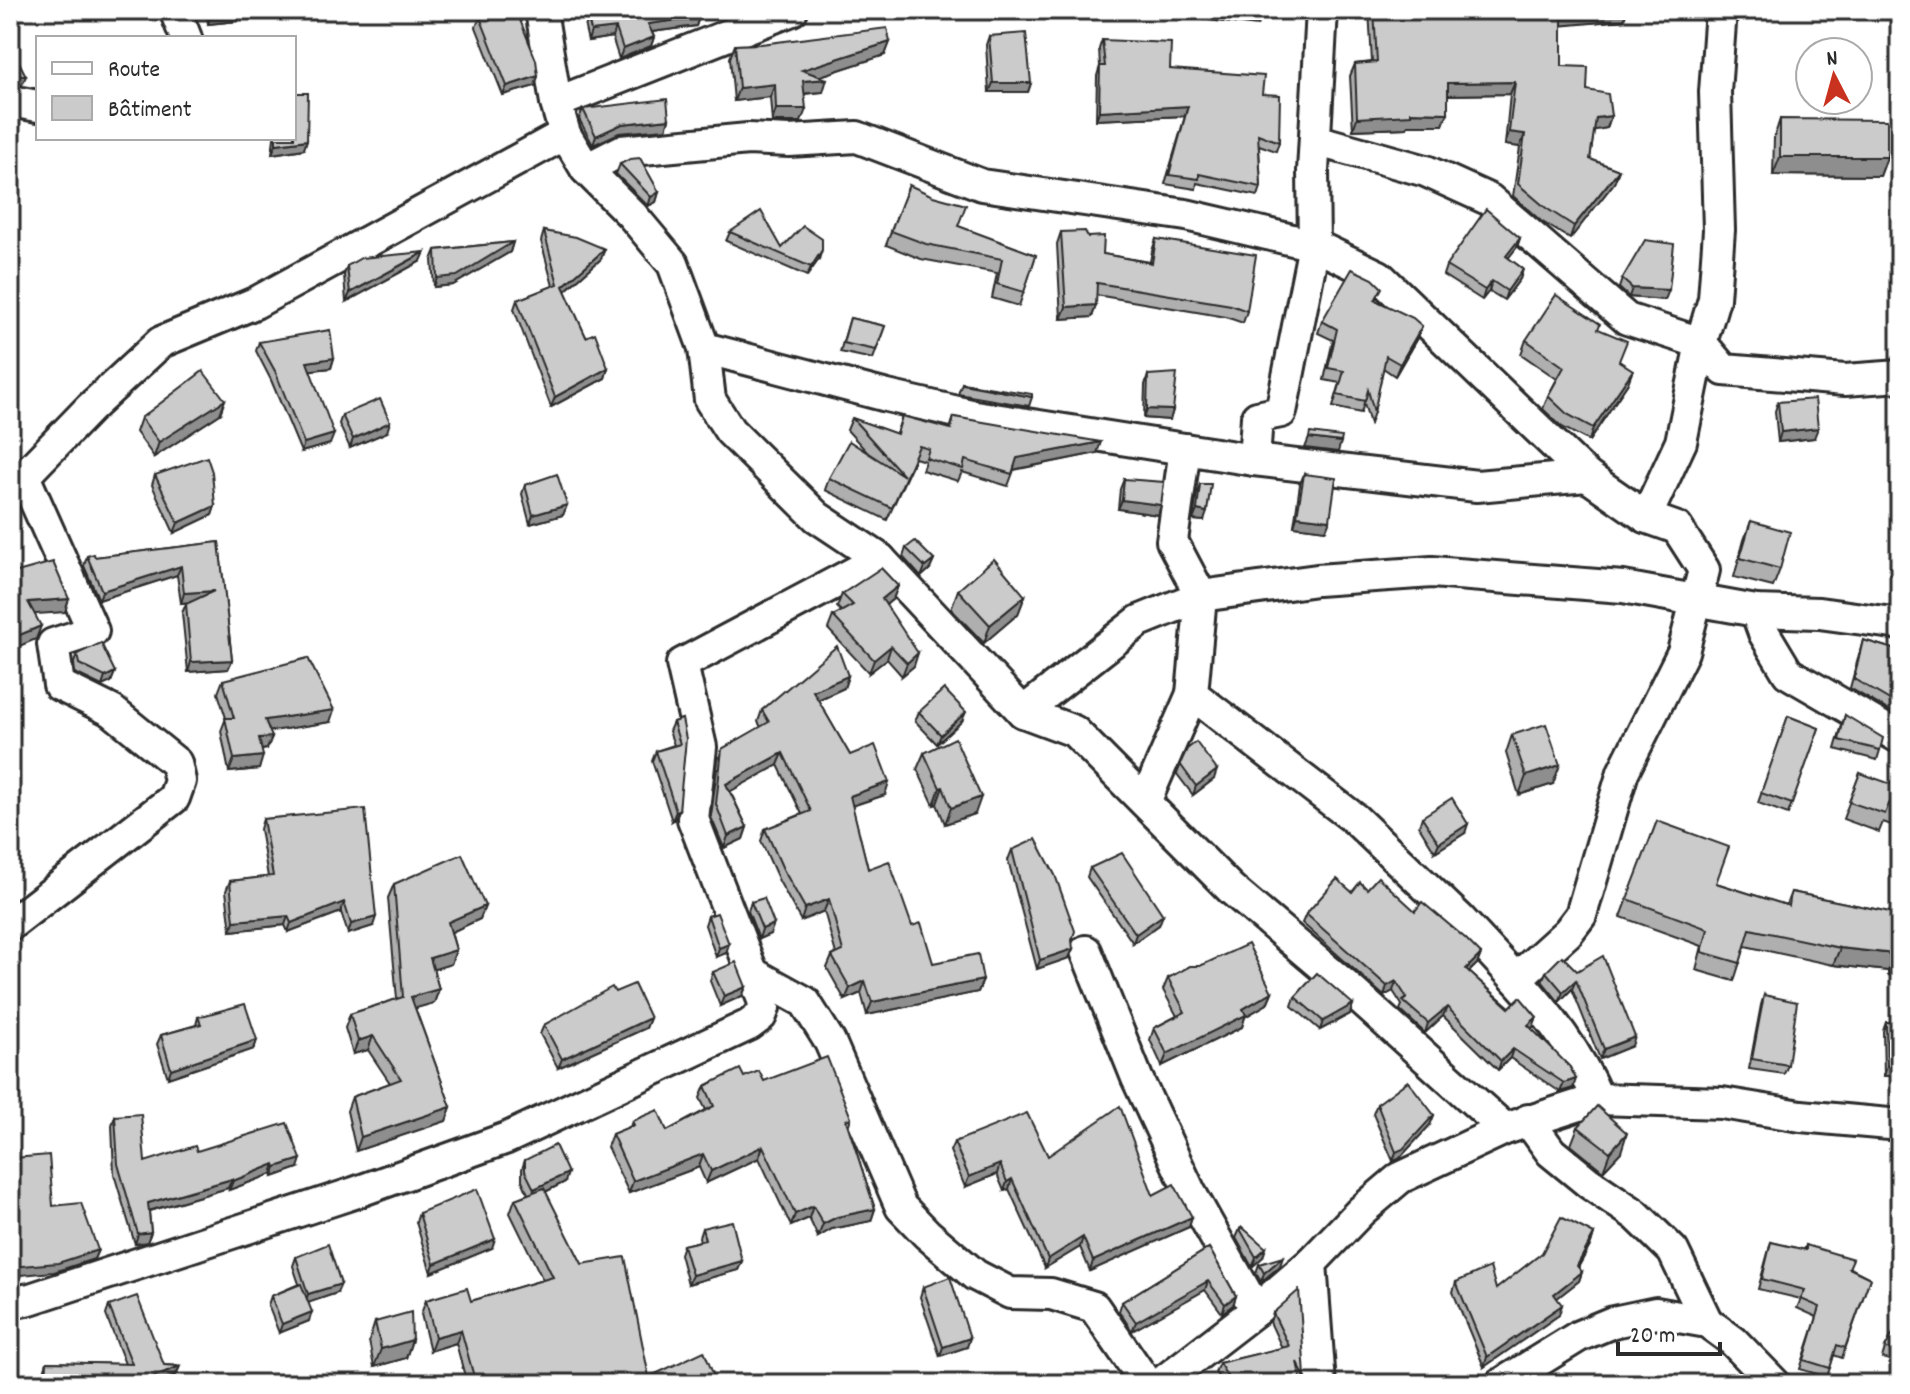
<svg xmlns="http://www.w3.org/2000/svg" width="1910" height="1394" font-family="Dekko,sans-serif">
	<style>
		.lines { fill: none; stroke-linecap: round; stroke-linejoin: round }
		.minor-casing { stroke: #2b2b2b; stroke-width: 36 }
		.minor { stroke: #fff; stroke-width: 30 }
		.wall { fill: #afafaf; stroke: #2b2b2b; stroke-width: 2 }
		.shaded-wall { fill: #8e8e8e; stroke: #2b2b2b; stroke-width: 2 }
		.building { fill: #cbcbcb; stroke: #2b2b2b; stroke-width: 2 }
	</style>
	<rect width="100%" height="100%" fill="#fff"/>
	<filter id="ink" filterUnits="userSpaceOnUse"><feTurbulence type="fractalNoise" baseFrequency=".0125" numOctaves="2"/><feDisplacementMap in="SourceGraphic" scale="16" xChannelSelector="R" yChannelSelector="G"/><feConvolveMatrix kernelMatrix="1 2 1 2 8 2 1 2 1" color-interpolation-filters="sRGB"/></filter>
	<g filter="url(#ink)">
		<g class="lines">
			<g class="minor-casing">
				<g id="minor">
					<polyline points="175,10 186,38"/>
					<polyline points="541,10 556,103 565,134 586,169 632,215 673,264 704,348 710,400 730,431 817,517 880,559 1023,712 1074,731 1231,889 1347,987 1505,1129"/>
					<polyline points="10,101 38,106"/>
					<polyline points="556,103 792,10"/>
					<polyline points="1315,140 1426,171 1490,200 1627,319 1701,343 1724,370 1845,380 1900,376"/>
					<path d="M586,169L621,151L748,139L789,141L857,137L982,185L1186,215L1314,245L1379,276L1587,476L1646,517L1677,528L1704,570L1683,652L1623,772L1581,915L1568,932L1516,979C1550,1016 1578,1053 1598,1099"/>
					<polyline points="704,348 887,396 975,416 1254,460 1477,486 1587,476"/>
					<polyline points="1185,449 1172,541 1201,596 1192,694 1355,819 1459,918 1516,979"/>
					<polyline points="1254,460 1257,417 1281,412 1314,245 1313,171 1322,10"/>
					<polyline points="10,485 24,476 90,408 161,342 255,303 565,134"/>
					<polyline points="1646,517 1681,442 1701,343 1714,299 1719,230 1715,92 1721,10"/>
					<polyline points="1756,611 1764,633 1788,673 1900,738"/>
					<polyline points="1023,712 1139,621 1201,596 1317,580 1432,572 1623,587 1756,611 1819,613 1900,624"/>
					<polyline points="1145,802 1192,694"/>
					<polyline points="10,925 174,798 180,781 176,763 112,711 59,685 53,644 93,631 24,476"/>
					<polyline points="1086,951 1137,1078 1190,1192 1256,1310"/>
					<polyline points="754,974 805,1002 830,1042 901,1207 927,1234 975,1275 1010,1293 1051,1294 1094,1307 1147,1384"/>
					<polyline points="1528,1120 1551,1152 1589,1183 1636,1215 1673,1251 1707,1322"/>
					<polyline points="10,1303 30,1299 354,1193 507,1138 749,1025 761,1016 764,1008 763,1000 693,819 701,747 682,664 880,559"/>
					<polyline points="1160,1384 1256,1310 1311,1263"/>
					<polyline points="1320,1384 1311,1263 1361,1211 1400,1178 1505,1129 1598,1099 1722,1103 1801,1116 1900,1125"/>
					<polyline points="1501,1384 1579,1336 1613,1322 1656,1313 1707,1322 1733,1341 1775,1384"/>
				</g>
			</g>
			<use href="#minor" class="minor"/>
		</g>
		<g class="wall">
			<polygon points="206,10 241,10 238,21 208,24"/>
			<polygon points="592,10 697,10 699,17 696,26 652,32 654,37 651,46 619,59 612,37 588,41 585,28 588,18 596,16"/>
			<polygon points="1369,10 1627,10 1624,20 1562,25 1562,66 1587,90 1611,116 1607,128 1594,130 1590,159 1619,170 1614,183 1570,239 1541,221 1513,196 1520,147 1505,145 1510,94 1448,95 1443,125 1408,125 1407,128 1353,130 1350,76 1355,64 1372,62"/>
			<polygon points="480,17 538,76 535,86 503,95 476,27"/>
			<polygon points="989,36 1031,83 1028,92 989,92 986,45"/>
			<polygon points="1102,40 1170,69 1262,94 1279,142 1276,151 1259,145 1261,187 1258,196 1197,183 1196,189 1165,184 1185,116 1096,120 1097,76 1100,66 1099,49"/>
			<polygon points="890,42 885,55 820,76 823,92 805,94 801,122 772,122 770,97 734,101 730,58 735,45"/>
			<polygon points="583,109 669,119 666,129 619,133 593,145 579,119"/>
			<polygon points="1780,119 1887,157 1880,176 1773,175 1774,138"/>
			<polygon points="274,138 294,138 304,149 272,154"/>
			<polygon points="620,164 659,192 656,202 648,206 616,174"/>
			<polygon points="909,185 958,226 1036,255 1019,306 992,298 997,273 921,259 886,245"/>
			<polygon points="544,231 601,259 565,291 586,337 608,368 605,378 551,407 514,309 517,300 553,286 541,241"/>
			<polygon points="730,232 819,259 807,276 726,241"/>
			<polygon points="1061,232 1088,237 1103,254 1150,262 1152,251 1156,239 1247,311 1243,323 1226,317 1096,295 1096,305 1092,317 1061,319 1057,244"/>
			<polygon points="1520,238 1517,247 1508,258 1523,269 1520,279 1504,300 1489,291 1482,300 1443,275 1446,266"/>
			<polygon points="513,242 510,252 453,285 434,287 432,260 436,250"/>
			<polygon points="421,261 346,302 344,275 347,266"/>
			<polygon points="1622,279 1665,300 1629,297 1619,288"/>
			<polygon points="1377,301 1422,326 1417,338 1395,376 1383,368 1374,412 1370,424 1364,403 1361,413 1333,407 1340,383 1324,380 1333,340 1318,333 1322,321"/>
			<polygon points="850,318 885,326 873,359 840,352"/>
			<polygon points="1598,329 1619,362 1628,383 1589,441 1562,427 1543,409 1548,396 1557,379 1521,354 1526,340"/>
			<polygon points="259,342 334,358 331,368 310,370 330,444 301,452 271,380 256,351"/>
			<polygon points="1148,375 1173,410 1170,420 1144,418 1145,385"/>
			<polygon points="962,383 1032,397 1029,406 958,394"/>
			<polygon points="1778,402 1814,438 1778,442 1775,411"/>
			<polygon points="220,414 154,457 136,432 141,418"/>
			<polygon points="342,415 387,432 350,448 339,424"/>
			<polygon points="902,416 950,429 954,417 1097,453 1014,470 1008,486 962,472 958,481 922,470 925,461 915,458 887,520 825,490 829,478 868,453 847,430 852,418 896,434"/>
			<polygon points="1304,474 1326,530 1294,526 1300,484"/>
			<polygon points="155,475 215,506 212,515 174,533 152,485"/>
			<polygon points="1124,479 1158,515 1118,509 1120,489"/>
			<polygon points="1200,484 1204,521 1193,520 1197,493"/>
			<polygon points="525,485 567,505 563,515 530,524 522,494"/>
			<polygon points="1751,521 1780,569 1773,587 1734,577 1744,540"/>
			<polygon points="219,542 232,660 228,669 188,672 182,613 186,604 190,602 181,603 177,575 99,600 84,566 87,556 95,557"/>
			<polygon points="906,548 934,560 930,569 921,577 903,557"/>
			<polygon points="898,586 893,599 886,605 914,666 902,676 887,659 869,673 828,629 833,616 842,612 837,607 842,594"/>
			<polygon points="958,590 1025,596 1018,614 984,643 951,609"/>
			<polygon points="1863,640 1900,651 1900,717 1850,688"/>
			<polygon points="77,654 115,672 111,682 102,686 75,673 74,663"/>
			<polygon points="848,676 844,688 818,700 850,755 885,795 852,806 868,869 912,926 933,963 983,980 978,992 867,1015 861,993 845,1000 827,968 832,956 836,954 824,911 801,921 779,881 761,841 765,829 802,814 778,765 730,791 747,827 743,839 724,848 711,817 718,761 722,749 761,727 758,722 762,710"/>
			<polygon points="223,680 330,722 270,731 267,749 262,750 259,769 229,772 221,731 226,718 218,693"/>
			<polygon points="919,712 962,721 937,744 915,721"/>
			<polygon points="1845,715 1880,750 1877,760 1835,749"/>
			<polygon points="1788,716 1819,728 1788,814 1758,803"/>
			<polygon points="682,719 679,810 675,819 672,821 652,761 656,751 674,745 669,731 673,722"/>
			<polygon points="1512,735 1553,784 1519,795 1506,753"/>
			<polygon points="1187,749 1214,779 1193,795 1177,774"/>
			<polygon points="924,753 975,814 945,824 937,804 934,805 917,769"/>
			<polygon points="1860,773 1890,803 1900,803 1900,828 1883,822 1879,832 1843,819"/>
			<polygon points="1422,817 1465,833 1435,852 1419,826"/>
			<polygon points="263,819 373,926 348,934 341,912 288,932 285,925 231,931 226,891 230,881 268,877 260,829"/>
			<polygon points="1657,821 1716,883 1786,905 1791,892 1900,914 1900,976 1888,975 1888,971 1833,965 1745,946 1734,981 1696,970 1702,946 1621,917"/>
			<polygon points="1012,850 1072,940 1069,958 1037,969 1008,860"/>
			<polygon points="1090,868 1159,925 1133,943 1087,877"/>
			<polygon points="394,884 485,906 480,919 451,932 456,950 451,964 433,969 439,989 434,1003 415,1008 451,1107 446,1121 356,1151 347,1111 352,1097 390,1083 368,1050 353,1054 345,1028 350,1014 397,999 388,898"/>
			<polygon points="1367,889 1415,911 1481,954 1477,964 1469,972 1533,1027 1531,1029 1573,1088 1560,1092 1510,1058 1498,1070 1443,1016 1425,1033 1400,1010 1402,1005 1393,991 1384,996 1302,923 1306,914 1352,892"/>
			<polygon points="751,902 770,934 759,939 748,911"/>
			<polygon points="708,916 726,953 716,957 705,925"/>
			<polygon points="1577,971 1632,1046 1600,1059 1572,989 1559,1002 1542,981 1546,972"/>
			<polygon points="713,972 746,987 742,996 720,1006 710,981"/>
			<polygon points="1168,978 1272,992 1267,1004 1245,1017 1242,1027 1162,1066 1150,1040 1154,1028 1177,1016 1163,990"/>
			<polygon points="615,992 650,1018 646,1028 558,1068 540,1034 544,1025"/>
			<polygon points="1764,995 1788,1065 1784,1074 1749,1069 1761,1005"/>
			<polygon points="1295,997 1353,1004 1350,1014 1320,1030 1292,1006"/>
			<polygon points="198,1017 257,1040 254,1049 168,1078 157,1044 161,1035 196,1025"/>
			<polygon points="1886,1022 1900,1022 1900,1092 1893,1091 1892,1076 1884,1076 1883,1031"/>
			<polygon points="744,1077 764,1081 851,1118 848,1127 875,1209 871,1221 832,1229 818,1237 809,1218 791,1226 759,1158 706,1183 699,1167 629,1193 607,1147 612,1134 630,1127 632,1121 667,1131 706,1110 700,1098 705,1086"/>
			<polygon points="1377,1104 1434,1115 1430,1125 1399,1159 1393,1161 1373,1114"/>
			<polygon points="115,1116 145,1162 197,1151 298,1168 273,1177 272,1174 229,1190 228,1188 149,1211 151,1232 147,1242 135,1244 114,1174 112,1125"/>
			<polygon points="1578,1127 1621,1152 1603,1171 1571,1145"/>
			<polygon points="954,1142 1048,1156 1153,1195 1192,1217 1189,1227 1090,1271 1080,1247 1045,1268 1009,1189 1004,1191 997,1174 965,1187 950,1151"/>
			<polygon points="14,1158 53,1206 98,1250 94,1259 54,1272 15,1217 11,1167"/>
			<polygon points="525,1160 565,1182 545,1192 582,1264 649,1377 717,1384 467,1384 456,1343 430,1351 421,1314 426,1300 471,1301 543,1280 510,1213 515,1199 528,1194 522,1180 522,1169"/>
			<polygon points="419,1213 492,1248 431,1273 416,1222"/>
			<polygon points="702,1228 742,1261 738,1270 688,1284 680,1254 683,1245 700,1241 699,1237"/>
			<polygon points="1240,1229 1263,1257 1252,1267 1236,1238"/>
			<polygon points="1594,1234 1591,1244 1578,1267 1582,1272 1579,1281 1557,1298 1559,1315 1484,1367 1453,1292 1456,1282 1496,1289"/>
			<polygon points="1771,1242 1804,1250 1806,1245 1870,1278 1842,1358 1834,1355 1827,1377 1800,1369 1817,1317 1797,1308 1801,1299 1758,1289"/>
			<polygon points="1209,1248 1236,1296 1233,1305 1222,1313 1205,1290 1132,1331 1119,1311 1122,1302"/>
			<polygon points="296,1257 337,1293 309,1302 309,1321 279,1333 268,1305 271,1296 299,1284 293,1266"/>
			<polygon points="1259,1264 1280,1266 1261,1282 1256,1273"/>
			<polygon points="923,1287 967,1347 940,1356 920,1297"/>
			<polygon points="109,1306 164,1365 180,1366 176,1375 154,1384 43,1384 44,1372 47,1362 125,1364 106,1315"/>
			<polygon points="1273,1313 1305,1376 1308,1384 1223,1384 1215,1372 1219,1363 1282,1348 1270,1322"/>
			<polygon points="1900,1321 1900,1363 1882,1358 1885,1348"/>
			<polygon points="375,1322 412,1340 406,1358 374,1367 369,1341"/>
		</g>
		<g class="shaded-wall">
			<polygon points="1201,10 1261,17 1257,26 1198,19"/>
			<polygon points="1600,10 1627,10 1624,20 1557,26 1562,13"/>
			<polygon points="241,11 238,21 208,24 211,15"/>
			<polygon points="699,17 696,26 644,33 648,24"/>
			<polygon points="616,28 612,37 588,41 591,31"/>
			<polygon points="654,37 651,46 619,59 623,49"/>
			<polygon points="890,42 885,55 805,81 827,79 823,92 798,94 802,70"/>
			<polygon points="10,75 26,76 22,85 10,84"/>
			<polygon points="538,76 535,86 503,95 507,86"/>
			<polygon points="1515,82 1510,94 1444,95 1448,83"/>
			<polygon points="993,83 1031,83 1028,92 989,92"/>
			<polygon points="775,84 770,97 734,101 739,88"/>
			<polygon points="1188,106 1185,116 1096,120 1099,111"/>
			<polygon points="776,109 806,109 801,122 772,122"/>
			<polygon points="1411,112 1448,113 1443,125 1408,125 1407,128 1353,130 1357,118"/>
			<polygon points="1611,116 1607,128 1591,131 1596,118"/>
			<polygon points="669,119 666,129 619,133 593,145 596,136 622,124"/>
			<polygon points="1509,132 1525,134 1520,147 1505,145"/>
			<polygon points="307,140 304,149 272,154 276,144"/>
			<polygon points="1780,157 1887,157 1880,176 1773,175"/>
			<polygon points="1619,170 1614,183 1570,239 1574,226"/>
			<polygon points="659,192 656,202 648,206 651,197"/>
			<polygon points="1520,238 1517,247 1502,266 1506,256"/>
			<polygon points="513,242 510,252 453,285 434,287 437,278"/>
			<polygon points="605,249 601,259 559,296 563,286"/>
			<polygon points="822,250 819,259 807,276 811,267"/>
			<polygon points="425,252 421,261 346,302 350,293"/>
			<polygon points="1523,269 1520,279 1504,300 1507,291"/>
			<polygon points="1492,281 1489,291 1482,300 1485,290"/>
			<polygon points="1632,288 1669,290 1665,300 1629,297"/>
			<polygon points="1096,305 1092,317 1061,319 1066,307"/>
			<polygon points="1422,326 1417,338 1395,376 1400,364"/>
			<polygon points="334,358 331,368 304,371 307,362"/>
			<polygon points="608,368 605,378 551,407 555,397"/>
			<polygon points="1633,370 1628,383 1589,441 1593,428"/>
			<polygon points="225,400 220,414 154,457 159,442"/>
			<polygon points="1147,409 1173,410 1170,420 1144,418"/>
			<polygon points="390,422 387,432 350,448 353,439"/>
			<polygon points="1818,428 1814,438 1778,442 1781,432"/>
			<polygon points="334,434 330,444 301,452 304,443"/>
			<polygon points="1309,438 1341,442 1338,452 1305,448"/>
			<polygon points="1101,442 1097,453 1012,470 1017,458"/>
			<polygon points="1122,500 1161,505 1158,515 1118,509"/>
			<polygon points="567,505 563,515 530,524 533,515"/>
			<polygon points="215,506 212,515 174,533 178,523"/>
			<polygon points="1197,510 1207,512 1204,521 1193,520"/>
			<polygon points="1297,516 1330,520 1326,530 1294,526"/>
			<polygon points="934,560 930,569 921,577 925,567"/>
			<polygon points="181,566 177,575 99,600 102,591"/>
			<polygon points="898,586 893,599 877,612 882,599"/>
			<polygon points="214,591 211,600 181,603 184,593"/>
			<polygon points="1025,596 1018,614 984,643 990,625"/>
			<polygon points="69,599 65,612 23,615 28,602"/>
			<polygon points="41,626 36,639 10,650 10,639"/>
			<polygon points="891,646 887,659 869,673 874,660"/>
			<polygon points="918,653 914,666 902,676 907,663"/>
			<polygon points="232,660 228,669 188,672 191,662"/>
			<polygon points="115,672 111,682 102,686 105,677"/>
			<polygon points="848,676 844,688 809,704 813,691"/>
			<polygon points="334,710 330,722 260,733 265,720"/>
			<polygon points="966,712 962,721 937,744 941,735"/>
			<polygon points="272,737 267,749 254,751 259,738"/>
			<polygon points="783,753 778,765 722,796 726,784"/>
			<polygon points="263,756 259,769 229,772 234,759"/>
			<polygon points="1560,765 1553,784 1519,795 1526,776"/>
			<polygon points="1217,770 1214,779 1193,795 1196,786"/>
			<polygon points="889,782 885,795 845,808 850,796"/>
			<polygon points="943,787 937,804 934,805 940,788"/>
			<polygon points="981,797 975,814 945,824 951,808"/>
			<polygon points="679,810 675,819 672,821 676,811"/>
			<polygon points="1468,824 1465,833 1435,852 1439,843"/>
			<polygon points="747,827 743,839 724,848 728,836"/>
			<polygon points="829,899 824,911 801,921 805,908"/>
			<polygon points="344,902 341,912 288,932 291,923"/>
			<polygon points="485,906 480,919 443,936 448,922"/>
			<polygon points="1163,915 1159,925 1133,943 1136,934"/>
			<polygon points="288,916 285,925 231,931 234,921"/>
			<polygon points="376,917 373,926 348,934 351,924"/>
			<polygon points="774,924 770,934 759,939 762,929"/>
			<polygon points="729,944 726,953 716,957 719,948"/>
			<polygon points="1840,948 1894,954 1888,971 1833,965"/>
			<polygon points="1073,949 1069,958 1037,969 1040,960"/>
			<polygon points="456,950 451,964 425,972 430,958"/>
			<polygon points="1481,954 1477,964 1462,978 1466,969"/>
			<polygon points="1894,958 1900,958 1900,976 1888,975"/>
			<polygon points="983,980 978,992 867,1015 872,1002"/>
			<polygon points="1576,980 1572,989 1559,1002 1563,992"/>
			<polygon points="865,981 861,993 845,1000 850,988"/>
			<polygon points="1396,981 1393,991 1384,996 1387,986"/>
			<polygon points="746,987 742,996 720,1006 724,996"/>
			<polygon points="439,989 434,1003 406,1011 411,997"/>
			<polygon points="1272,992 1267,1004 1245,1017 1242,1027 1162,1066 1167,1054"/>
			<polygon points="1353,1004 1350,1014 1320,1030 1323,1021"/>
			<polygon points="1447,1007 1443,1016 1425,1033 1428,1023"/>
			<polygon points="1537,1017 1533,1027 1525,1035 1528,1025"/>
			<polygon points="650,1018 646,1028 558,1068 562,1059"/>
			<polygon points="373,1036 368,1050 353,1054 358,1041"/>
			<polygon points="1635,1037 1632,1046 1600,1059 1604,1049"/>
			<polygon points="257,1040 254,1049 168,1078 171,1069"/>
			<polygon points="1513,1049 1510,1058 1498,1070 1501,1061"/>
			<polygon points="1887,1066 1896,1066 1892,1076 1884,1076"/>
			<polygon points="1576,1079 1573,1088 1560,1092 1564,1083"/>
			<polygon points="451,1107 446,1121 356,1151 361,1137"/>
			<polygon points="1434,1115 1430,1125 1399,1159 1393,1161 1396,1152"/>
			<polygon points="1627,1133 1621,1152 1603,1171 1610,1152"/>
			<polygon points="763,1146 759,1158 706,1183 711,1171"/>
			<polygon points="703,1154 699,1167 629,1193 633,1181"/>
			<polygon points="301,1159 298,1168 273,1177 276,1167"/>
			<polygon points="275,1164 272,1174 229,1190 233,1181"/>
			<polygon points="1000,1164 997,1174 965,1187 969,1177"/>
			<polygon points="568,1173 565,1182 531,1199 534,1189"/>
			<polygon points="232,1179 228,1188 145,1212 148,1203"/>
			<polygon points="1012,1179 1009,1189 1004,1191 1007,1182"/>
			<polygon points="813,1206 809,1218 791,1226 795,1214"/>
			<polygon points="875,1209 871,1221 832,1229 818,1237 823,1224 837,1217"/>
			<polygon points="1192,1217 1189,1227 1090,1271 1093,1261"/>
			<polygon points="151,1232 147,1242 135,1244 138,1234"/>
			<polygon points="1594,1234 1591,1244 1574,1275 1577,1266"/>
			<polygon points="1083,1237 1080,1247 1045,1268 1048,1259"/>
			<polygon points="495,1239 492,1248 431,1273 434,1264"/>
			<polygon points="1266,1248 1263,1257 1252,1267 1256,1257"/>
			<polygon points="98,1250 94,1259 54,1272 10,1276 10,1267"/>
			<polygon points="1283,1257 1280,1266 1261,1282 1264,1273"/>
			<polygon points="742,1261 738,1270 688,1284 692,1275"/>
			<polygon points="1582,1272 1579,1281 1551,1303 1554,1294"/>
			<polygon points="1208,1281 1205,1290 1132,1331 1136,1322"/>
			<polygon points="341,1284 337,1293 305,1304 308,1294"/>
			<polygon points="1236,1296 1233,1305 1222,1313 1225,1304"/>
			<polygon points="1562,1305 1559,1315 1484,1367 1487,1357"/>
			<polygon points="312,1312 309,1321 279,1333 282,1324"/>
			<polygon points="461,1330 456,1343 430,1351 435,1337"/>
			<polygon points="970,1338 967,1347 940,1356 943,1347"/>
			<polygon points="412,1340 406,1358 374,1367 381,1349"/>
			<polygon points="180,1366 176,1375 154,1384 135,1384"/>
		</g>
		<g class="building">
			<polygon points="211,10 241,10 241,11 211,15"/>
			<polygon points="507,10 516,10 536,60 538,76 507,86 480,17"/>
			<polygon points="602,10 697,10 699,17 648,24 654,37 623,49 616,28 591,31 588,18 604,13"/>
			<polygon points="1205,10 1262,10 1261,17"/>
			<polygon points="1374,10 1600,10 1562,13 1562,66 1588,67 1587,90 1608,94 1611,116 1596,118 1590,159 1619,170 1574,226 1546,208 1518,184 1525,134 1509,132 1515,82 1448,83 1448,113 1411,112 1411,115 1357,118 1355,64 1377,62"/>
			<polygon points="887,28 890,42 802,70 827,79 803,81 806,109 776,109 775,84 739,88 735,45 761,44"/>
			<polygon points="1026,33 1031,83 993,83 989,36"/>
			<polygon points="1102,40 1171,43 1170,69 1264,76 1262,94 1280,95 1279,142 1258,134 1261,187 1199,174 1199,179 1169,175 1188,106 1099,111 1100,66 1105,66"/>
			<polygon points="10,44 26,76 10,75"/>
			<polygon points="294,93 308,93 307,140 276,144 276,138 294,138"/>
			<polygon points="667,99 669,119 622,124 596,136 583,109"/>
			<polygon points="1780,119 1887,120 1887,157 1780,157"/>
			<polygon points="640,158 659,192 651,197 620,164 630,159"/>
			<polygon points="909,185 933,196 966,205 958,226 1036,255 1024,292 997,284 1002,259 926,244 891,231"/>
			<polygon points="1486,209 1520,238 1506,256 1523,269 1507,291 1492,281 1485,290 1446,266"/>
			<polygon points="761,211 782,248 803,226 822,239 822,250 811,267 730,232"/>
			<polygon points="544,231 576,237 605,249 563,286 586,337 595,333 608,368 555,397 517,300 558,284"/>
			<polygon points="1085,231 1088,237 1104,236 1103,254 1152,263 1156,239 1256,255 1247,311 1231,305 1097,283 1096,305 1066,307 1061,232"/>
			<polygon points="1645,240 1674,244 1669,290 1632,288 1622,279"/>
			<polygon points="513,242 457,276 437,278 436,250"/>
			<polygon points="425,252 350,293 347,266 361,258"/>
			<polygon points="1352,269 1373,279 1382,288 1375,300 1413,318 1422,326 1400,364 1386,356 1374,412 1368,390 1365,401 1337,395 1344,371 1328,368 1337,329 1322,321"/>
			<polygon points="1556,295 1600,324 1598,329 1627,341 1619,361 1633,370 1593,428 1567,414 1548,396 1564,367 1526,340"/>
			<polygon points="850,318 885,326 876,350 843,343"/>
			<polygon points="330,330 334,358 307,362 334,434 304,443 275,371 259,342"/>
			<polygon points="203,371 225,400 159,442 141,418"/>
			<polygon points="1177,373 1173,410 1147,409 1148,375"/>
			<polygon points="962,383 1032,394 1032,397 962,384"/>
			<polygon points="380,399 390,422 353,439 342,415"/>
			<polygon points="1815,399 1818,428 1781,432 1778,402"/>
			<polygon points="902,416 951,429 954,417 1101,442 1017,458 1012,474 965,460 963,469 926,458 929,449 919,446 892,508 829,478 849,441 904,476 852,418 897,434"/>
			<polygon points="1310,433 1342,437 1341,442 1309,438"/>
			<polygon points="207,457 212,472 215,506 178,523 155,475"/>
			<polygon points="557,474 567,505 533,515 525,485"/>
			<polygon points="1304,474 1336,478 1330,520 1297,516"/>
			<polygon points="1124,479 1164,482 1161,505 1122,500"/>
			<polygon points="1200,484 1211,484 1207,512 1197,510"/>
			<polygon points="1751,521 1790,532 1780,569 1740,558"/>
			<polygon points="915,541 934,560 925,567 906,548"/>
			<polygon points="219,542 232,660 191,662 186,604 214,591 184,593 181,566 102,591 87,556 94,554 95,557"/>
			<polygon points="994,559 1025,596 990,625 958,590"/>
			<polygon points="53,562 69,599 28,602 41,626 10,639 10,574"/>
			<polygon points="881,568 898,586 882,599 918,653 907,663 891,646 874,660 833,616 853,605 842,594"/>
			<polygon points="1863,640 1900,651 1900,706 1854,679"/>
			<polygon points="101,643 115,672 105,677 79,664 77,654"/>
			<polygon points="837,646 848,676 813,691 850,755 875,745 889,782 850,796 868,869 889,861 912,926 921,923 933,963 978,954 983,980 872,1002 865,981 850,988 832,956 843,951 829,899 805,908 783,869 765,829 811,811 783,753 726,784 747,827 728,836 716,804 722,749 769,722 762,710"/>
			<polygon points="308,658 334,710 265,720 272,737 259,738 263,756 234,759 225,718 234,718 223,680"/>
			<polygon points="944,689 966,712 941,735 919,712"/>
			<polygon points="1845,715 1883,738 1880,750 1839,740"/>
			<polygon points="1788,716 1819,728 1792,804 1761,793"/>
			<polygon points="682,719 686,739 679,810 676,811 656,751 680,744 673,722"/>
			<polygon points="1546,724 1560,765 1526,776 1512,735"/>
			<polygon points="955,738 981,797 951,808 943,787 940,788 924,753"/>
			<polygon points="1196,742 1217,770 1196,786 1180,764 1187,749"/>
			<polygon points="1860,773 1897,786 1890,803 1900,803 1900,808 1889,804 1885,814 1849,802"/>
			<polygon points="1452,798 1468,824 1439,843 1422,817"/>
			<polygon points="365,809 376,917 351,924 344,902 291,923 288,916 234,921 230,881 273,876 263,819"/>
			<polygon points="1657,821 1729,847 1716,883 1789,906 1791,892 1900,914 1900,958 1894,958 1894,954 1840,948 1750,929 1740,963 1702,952 1708,929 1627,899"/>
			<polygon points="1036,839 1055,875 1075,931 1072,940 1073,949 1040,960 1012,850"/>
			<polygon points="1122,853 1163,915 1136,934 1090,868"/>
			<polygon points="462,854 485,906 448,922 456,950 430,958 439,989 411,997 451,1107 361,1137 352,1097 401,1079 373,1036 358,1041 350,1014 403,997 394,884"/>
			<polygon points="1378,877 1415,911 1422,902 1465,938 1481,954 1466,969 1509,1008 1520,997 1537,1017 1528,1025 1570,1067 1576,1079 1564,1083 1513,1049 1501,1061 1447,1007 1428,1023 1403,1001 1407,998 1396,981 1387,986 1306,914 1337,879 1352,892 1360,882 1367,889"/>
			<polygon points="764,898 774,924 762,929 751,902"/>
			<polygon points="717,913 729,944 719,948 708,916"/>
			<polygon points="1248,944 1272,992 1243,1009 1246,1015 1167,1054 1154,1028 1185,1012 1168,978 1190,966 1200,966"/>
			<polygon points="1562,956 1577,971 1603,956 1635,1037 1604,1049 1576,980 1563,992 1546,972"/>
			<polygon points="736,962 746,987 724,996 713,972"/>
			<polygon points="1317,973 1353,1004 1323,1021 1295,997"/>
			<polygon points="634,984 650,1018 562,1059 544,1025 612,987 615,992"/>
			<polygon points="1764,995 1797,1002 1788,1065 1752,1059"/>
			<polygon points="245,1004 257,1040 171,1069 161,1035 201,1024 198,1017"/>
			<polygon points="1886,1022 1900,1022 1900,1082 1897,1082 1896,1066 1887,1066"/>
			<polygon points="827,1057 851,1118 846,1120 875,1209 837,1217 823,1224 813,1206 795,1214 763,1146 711,1171 703,1154 633,1181 612,1134 634,1125 632,1121 658,1110 667,1131 714,1106 705,1086 740,1069 744,1077 759,1071 764,1081"/>
			<polygon points="1408,1081 1434,1115 1403,1149 1396,1152 1377,1104"/>
			<polygon points="1120,1106 1153,1195 1174,1184 1192,1217 1093,1261 1083,1237 1048,1259 1012,1179 1007,1182 1000,1164 969,1177 954,1142 1027,1113 1048,1156"/>
			<polygon points="1597,1106 1627,1133 1610,1152 1578,1127"/>
			<polygon points="141,1114 145,1162 195,1146 197,1151 287,1123 301,1159 276,1167 275,1164 233,1181 232,1179 148,1203 151,1232 138,1234 118,1164 115,1116"/>
			<polygon points="555,1145 568,1173 534,1189 525,1171 525,1160"/>
			<polygon points="49,1155 53,1206 81,1203 98,1250 58,1263 10,1267 10,1218 19,1216 14,1158"/>
			<polygon points="544,1188 582,1264 625,1257 649,1377 704,1351 717,1384 476,1384 461,1330 435,1337 426,1300 467,1288 471,1301 553,1277 515,1199"/>
			<polygon points="477,1189 495,1239 434,1264 419,1213"/>
			<polygon points="1561,1217 1594,1234 1577,1266 1582,1272 1554,1294 1562,1305 1487,1357 1456,1282 1490,1267 1496,1289 1542,1253"/>
			<polygon points="732,1221 742,1261 692,1275 683,1245 705,1240 702,1228"/>
			<polygon points="1242,1227 1266,1248 1256,1257 1240,1229"/>
			<polygon points="1771,1242 1806,1250 1806,1245 1853,1259 1849,1268 1870,1278 1845,1348 1837,1345 1830,1368 1804,1360 1820,1307 1801,1299 1805,1290 1762,1279"/>
			<polygon points="328,1244 341,1284 308,1294 296,1257"/>
			<polygon points="1209,1248 1236,1296 1225,1304 1208,1281 1136,1322 1122,1302"/>
			<polygon points="1283,1257 1264,1273 1259,1264"/>
			<polygon points="950,1277 970,1338 943,1347 923,1287"/>
			<polygon points="301,1284 312,1312 282,1324 271,1296"/>
			<polygon points="1299,1290 1305,1376 1308,1384 1297,1362 1302,1384 1232,1384 1219,1363 1289,1346 1273,1313"/>
			<polygon points="137,1296 164,1365 180,1366 135,1384 46,1384 47,1362 132,1364 109,1306"/>
			<polygon points="411,1312 412,1340 381,1349 375,1322"/>
			<polygon points="1900,1321 1900,1353 1885,1348"/>
		</g>
	</g>
	<rect width="1910" height="1394" fill="none" stroke="#fff" stroke-width="40"/>
	<rect x="20" y="20" width="1870" height="1354" fill="none" stroke="#2b2b2b" stroke-width="3" filter="url(#ink)"/>
	<rect x="36" y="36" width="260" height="104" fill="#ffffff" stroke="#aaaaaa" stroke-width="2"/>
	<rect x="52" y="62" width="40" height="12" fill="#ffffff" stroke="#aaaaaa" stroke-width="2"/>
	<text x="108" y="76" font-size="24" fill="#2b2b2b">Route</text>
	<rect x="52" y="96" width="40" height="24" fill="#cbcbcb" stroke="#aaaaaa" stroke-width="2"/>
	<text x="108" y="116" font-size="24" fill="#2b2b2b">Bâtiment</text>
	<g transform="translate(1834 76) rotate(354)"><circle r="38" fill="#ffffff" stroke="#aaaaaa" stroke-width="2"/>
	<path d="M0-6L14 30L0 20L-14 30Z" fill="#c8321e"/>
	<text y="-12" font-size="22" font-weight="bold" text-anchor="middle" fill="#2b2b2b">N</text>
	</g>
	<path d="M1618 1342v12h102v-12" fill="none" stroke="#2b2b2b" stroke-width="4"/>
	<text x="1630" y="1342" font-size="24" fill="#2b2b2b" stroke="#ffffff" stroke-width="6" paint-order="stroke">20 m</text>
</svg>
